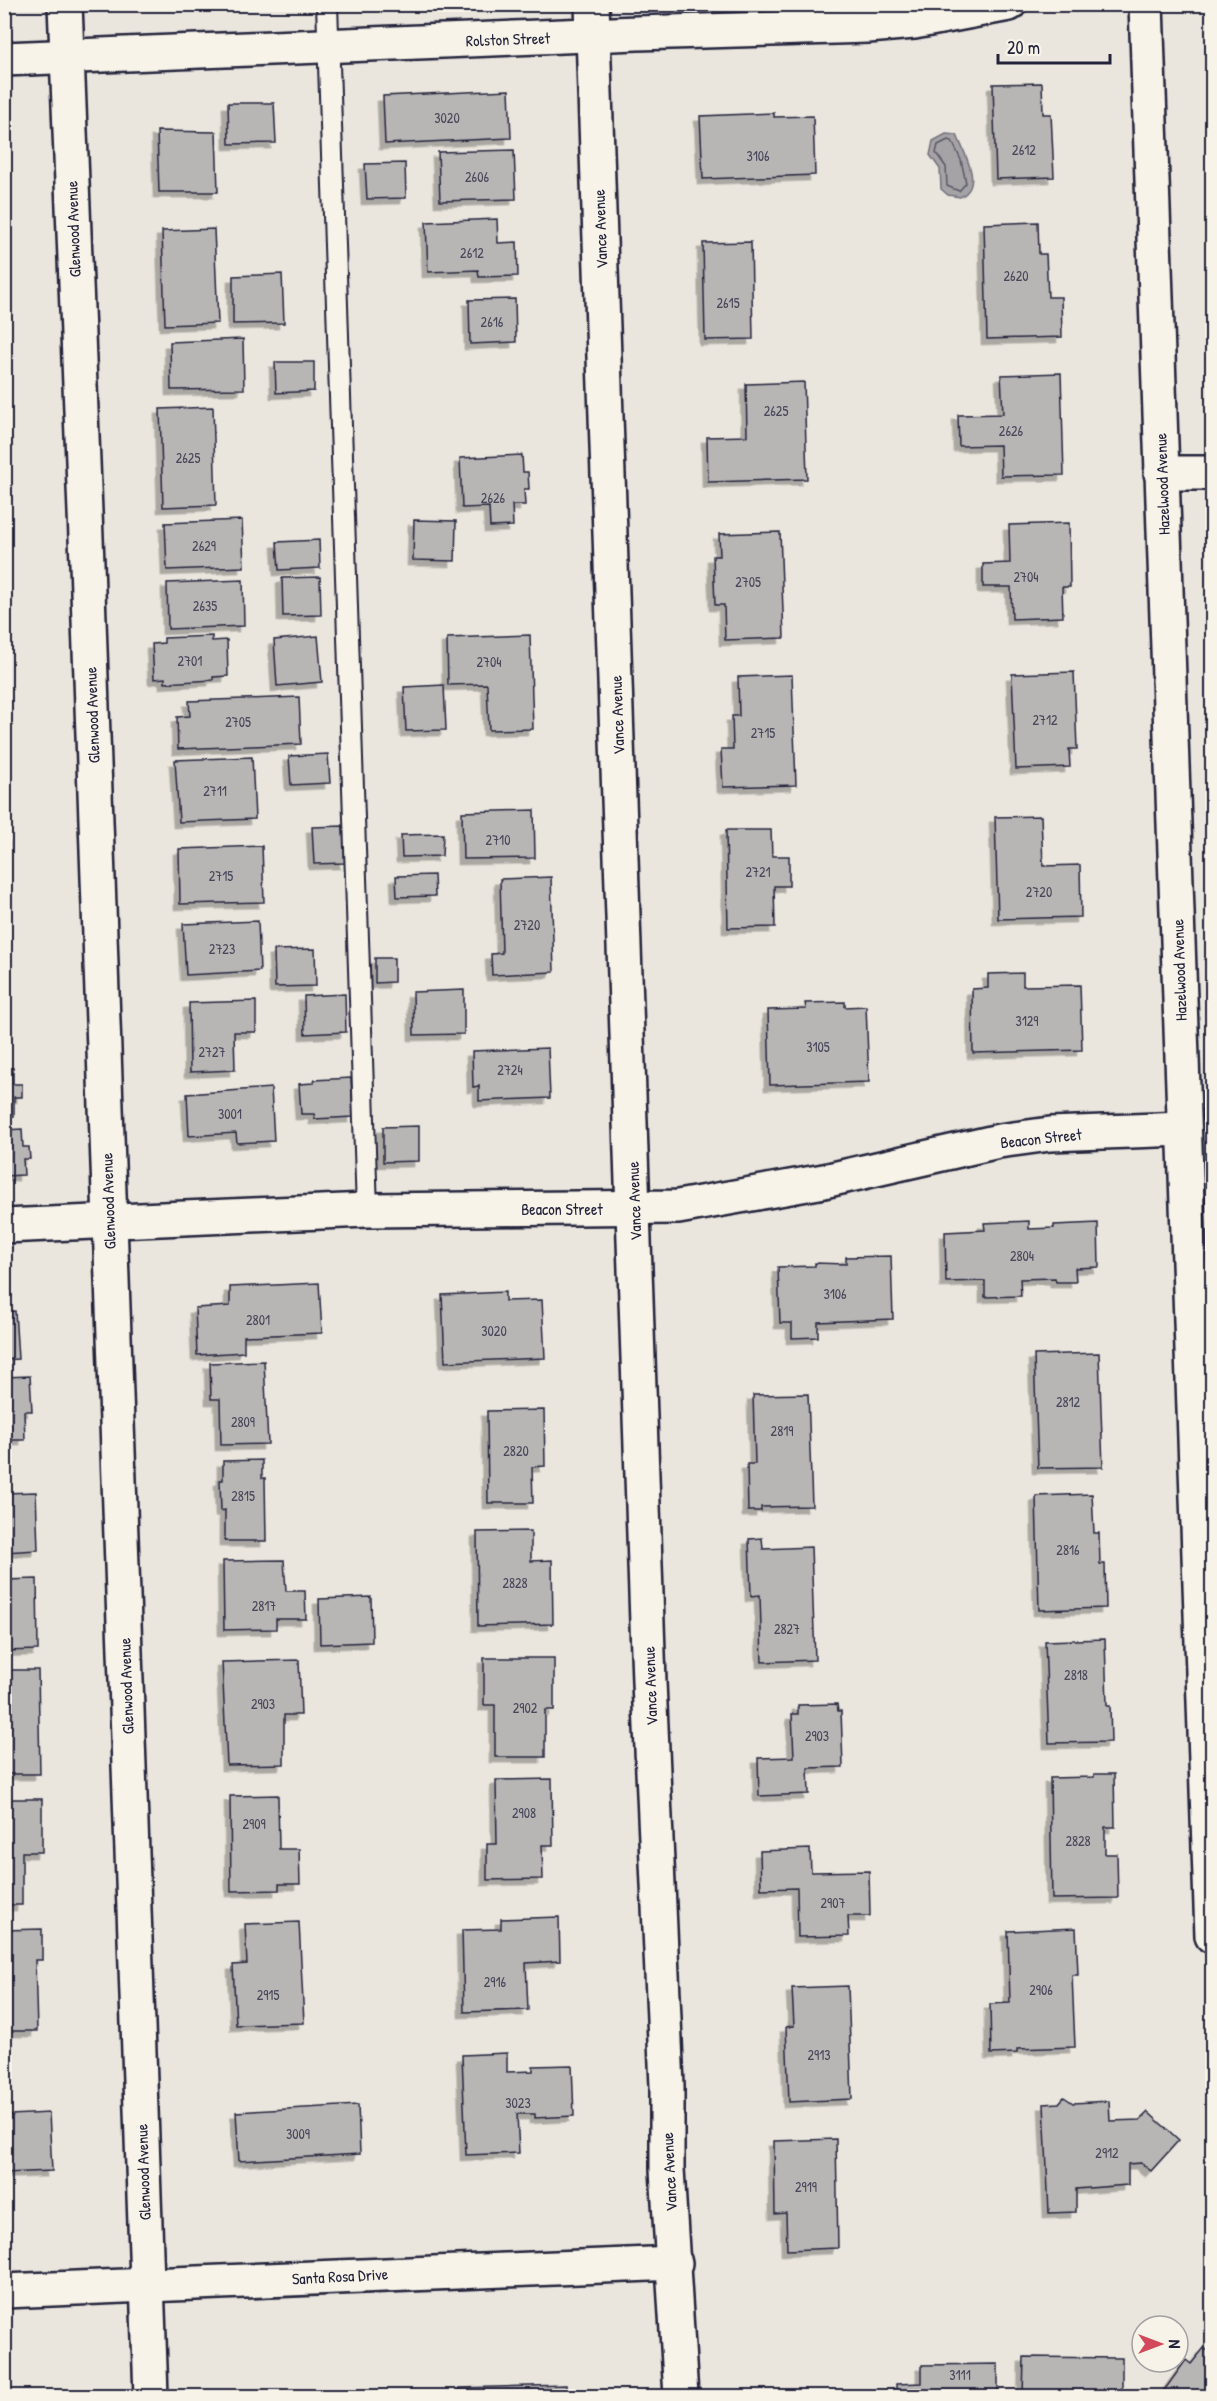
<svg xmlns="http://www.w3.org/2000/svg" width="1217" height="2401" font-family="'Patrick Hand',sans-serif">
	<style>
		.water { fill: #a6a3a6; stroke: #716f7b; stroke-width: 1.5 }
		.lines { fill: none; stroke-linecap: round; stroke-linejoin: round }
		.shore { stroke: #575666; stroke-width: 1.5 }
		.building { fill: #b8b6b5; stroke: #22223b; stroke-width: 1.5; filter: url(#shadow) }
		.service-casing { stroke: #22223b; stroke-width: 24 }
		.minor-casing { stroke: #22223b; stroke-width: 38 }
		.tertiary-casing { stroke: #22223b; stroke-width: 38 }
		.service { stroke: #f7f3e8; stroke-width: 20 }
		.minor { stroke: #f7f3e8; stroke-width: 33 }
		.tertiary { stroke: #f7f3e8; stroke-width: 33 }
		.labels { text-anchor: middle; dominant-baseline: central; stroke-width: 6; stroke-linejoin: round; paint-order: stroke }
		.number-label { font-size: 14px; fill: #48475a }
		.street-label { font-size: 16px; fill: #22223b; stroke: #f7f3e8 }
	</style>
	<defs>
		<filter id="shadow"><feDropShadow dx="-5.5" dy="5.5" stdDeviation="0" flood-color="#0004"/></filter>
	</defs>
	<rect width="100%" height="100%" fill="#eae6de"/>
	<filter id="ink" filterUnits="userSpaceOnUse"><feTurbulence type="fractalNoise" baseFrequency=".0167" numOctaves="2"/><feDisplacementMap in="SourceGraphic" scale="12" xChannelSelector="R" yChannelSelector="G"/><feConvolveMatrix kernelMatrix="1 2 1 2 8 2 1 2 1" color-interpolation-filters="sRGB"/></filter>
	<g filter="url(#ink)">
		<path class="water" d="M946,134L957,135C963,151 985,186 960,197L948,195L941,189L940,169L930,155L933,141Z"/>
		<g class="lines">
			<polygon class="shore" points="948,140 952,141 961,160 966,183 959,191 947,186 946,167 936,153 938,145"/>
		</g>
		<g class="building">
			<polygon points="1042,83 1043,114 1051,114 1054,177 996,179 993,84"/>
			<polygon points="509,90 511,138 385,144 383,96"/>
			<polygon points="228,103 274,103 276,143 229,144"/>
			<polygon points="774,113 774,117 813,116 815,175 703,179 700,116"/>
			<polygon points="157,131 216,132 218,192 159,192"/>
			<polygon points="514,150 516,199 440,201 438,152"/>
			<polygon points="405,163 406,198 367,199 365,164"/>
			<polygon points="497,219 498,243 517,242 518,276 479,277 478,270 428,272 426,222"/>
			<polygon points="1038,222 1039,254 1046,254 1048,297 1061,297 1062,337 987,339 984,224"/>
			<polygon points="214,229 218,323 165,325 162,231"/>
			<polygon points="751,242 753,339 705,340 703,243"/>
			<polygon points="282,274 284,323 233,324 233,276"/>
			<polygon points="515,299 516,342 470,344 469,300"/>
			<polygon points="243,339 244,389 171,390 170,342"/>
			<polygon points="275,362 314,362 314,391 276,393"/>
			<polygon points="1061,373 1064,475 1001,476 1000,445 959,446 958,415 1003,414 1001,375"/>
			<polygon points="804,382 807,479 708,482 707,437 747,436 746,384"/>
			<polygon points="213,407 216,505 163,507 160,409"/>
			<polygon points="522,455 523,472 528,472 529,489 524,489 525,505 512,505 513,526 490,527 489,507 462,508 460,458"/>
			<polygon points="242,520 244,567 167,570 165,523"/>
			<polygon points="414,520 456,521 455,561 413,560"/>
			<polygon points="1069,523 1070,587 1062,587 1063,617 1012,619 1011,587 983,587 983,564 1010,563 1009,525"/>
			<polygon points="780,532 784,638 725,640 724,605 715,605 713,556 720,556 719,534"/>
			<polygon points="319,540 320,568 279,570 277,542"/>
			<polygon points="320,577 321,615 283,616 282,578"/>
			<polygon points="243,580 244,626 168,629 167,583"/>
			<polygon points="530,635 533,729 489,730 487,684 448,685 447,638"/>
			<polygon points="212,636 212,641 227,640 228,676 213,677 213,680 165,683 165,678 154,679 152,644 164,643 164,638"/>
			<polygon points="318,636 322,682 277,686 274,640"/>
			<polygon points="1074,672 1077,749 1069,749 1070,767 1016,769 1012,674"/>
			<polygon points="792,675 796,785 723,787 721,749 733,749 732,716 739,716 738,677"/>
			<polygon points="444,685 446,730 406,731 404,687"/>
			<polygon points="299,697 301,744 178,749 177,717 190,716 189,701"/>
			<polygon points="328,754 330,783 291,785 289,756"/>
			<polygon points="252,757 255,819 179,822 175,760"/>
			<polygon points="534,810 535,858 463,859 462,812"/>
			<polygon points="1041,816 1043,866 1080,865 1081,917 998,919 995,817"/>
			<polygon points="343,826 345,863 314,864 312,827"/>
			<polygon points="726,830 771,830 772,856 789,856 789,886 774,886 775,927 728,928"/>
			<polygon points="443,834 442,856 402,857 401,835"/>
			<polygon points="4,842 9,842 10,877 4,877"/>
			<polygon points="262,846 264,902 180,904 179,849"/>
			<polygon points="434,875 435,896 397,897 396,876"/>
			<polygon points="551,877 554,972 492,975 491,954 502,953 500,879"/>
			<polygon points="258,921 260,971 186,975 183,924"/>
			<polygon points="4,947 8,997 4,997"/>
			<polygon points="315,949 316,986 275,987 274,950"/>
			<polygon points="375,958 394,958 394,982 375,983"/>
			<polygon points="1023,973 1023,986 1080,985 1082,1050 973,1053 972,989 988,988 988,974"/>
			<polygon points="464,990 464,1034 414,1035 413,992"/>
			<polygon points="345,994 346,1032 305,1034 304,996"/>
			<polygon points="256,1001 256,1032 234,1032 235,1070 190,1072 189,1003"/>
			<polygon points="845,1002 845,1007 866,1006 869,1082 770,1085 768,1010 806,1009 805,1003"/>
			<polygon points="4,1006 7,1006 9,1056 4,1057"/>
			<polygon points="548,1048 550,1098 479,1101 479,1086 473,1087 472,1051"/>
			<polygon points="4,1068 13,1068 13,1084 22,1084 22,1097 14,1097 14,1116 4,1116"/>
			<polygon points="351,1078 353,1117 315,1119 314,1114 301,1114 299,1084 314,1083 314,1080"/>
			<polygon points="271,1088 274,1141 237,1143 236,1133 189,1136 187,1094"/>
			<polygon points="419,1126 419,1161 383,1162 383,1127"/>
			<polygon points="22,1129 23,1147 29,1147 30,1159 23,1159 24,1175 4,1176 4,1130"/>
			<polygon points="1029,1221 1029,1229 1054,1228 1054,1225 1098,1223 1099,1267 1075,1268 1076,1282 1056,1282 1055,1278 1020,1279 1021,1296 985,1297 985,1281 946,1282 945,1232 985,1230 984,1223"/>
			<polygon points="891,1256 893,1319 818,1322 818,1337 792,1338 792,1323 780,1323 778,1267 815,1266 815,1263 846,1264 846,1257"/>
			<polygon points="319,1283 322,1333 244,1336 244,1352 197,1355 195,1308 230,1306 230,1287"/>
			<polygon points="505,1292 505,1301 542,1300 545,1358 445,1362 442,1295"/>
			<polygon points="15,1311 18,1359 4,1360 4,1312"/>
			<polygon points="1099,1353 1103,1467 1038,1468 1034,1355"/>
			<polygon points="264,1361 268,1444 221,1445 220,1399 211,1399 210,1363"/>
			<polygon points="30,1376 32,1411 24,1411 25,1440 4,1440 4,1377"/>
			<polygon points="808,1394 812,1506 761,1507 761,1511 748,1511 747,1464 755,1464 753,1395"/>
			<polygon points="544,1410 545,1466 532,1467 533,1503 488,1503 487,1411"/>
			<polygon points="262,1460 262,1478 265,1478 266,1541 225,1541 225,1510 221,1511 220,1480 223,1480 223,1461"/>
			<polygon points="36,1492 38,1550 4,1552 4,1493"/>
			<polygon points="1092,1494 1094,1533 1099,1533 1100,1564 1105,1564 1106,1608 1039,1610 1036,1496"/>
			<polygon points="531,1531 531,1561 552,1560 553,1624 478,1626 477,1532"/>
			<polygon points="762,1538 763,1549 811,1547 815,1660 762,1662 760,1595 751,1596 749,1539"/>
			<polygon points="284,1560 286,1591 305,1591 306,1619 276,1619 276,1629 224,1630 223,1561"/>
			<polygon points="37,1579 38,1650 4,1651 4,1580"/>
			<polygon points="371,1597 372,1642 320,1644 319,1599"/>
			<polygon points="1105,1639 1107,1706 1110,1706 1111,1742 1049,1743 1045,1641"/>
			<polygon points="484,1658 554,1658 554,1710 545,1710 545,1757 495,1757 495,1705 484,1705"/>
			<polygon points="299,1660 301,1715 284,1715 284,1764 227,1765 222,1662"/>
			<polygon points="4,1670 38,1670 40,1774 4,1774"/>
			<polygon points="837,1704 838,1711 841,1711 843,1767 808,1768 809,1794 759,1796 758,1758 794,1757 792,1714 798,1714 798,1705"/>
			<polygon points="1094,1774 1114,1774 1115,1827 1105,1827 1105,1854 1117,1854 1118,1898 1052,1899 1050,1778 1094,1777"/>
			<polygon points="552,1779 553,1845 542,1845 543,1879 487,1880 487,1844 497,1844 496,1780"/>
			<polygon points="278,1795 279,1849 299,1849 300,1884 279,1884 279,1890 231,1891 230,1796"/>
			<polygon points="4,1799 42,1799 42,1852 22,1852 22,1905 4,1905"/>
			<polygon points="810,1849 811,1872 869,1871 870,1916 848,1916 849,1936 798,1937 797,1888 761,1889 760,1851"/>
			<polygon points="559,1917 560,1961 526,1963 528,2010 464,2012 462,1930 501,1929 501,1919"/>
			<polygon points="299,1922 304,2023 236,2025 233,1965 247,1964 245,1924"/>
			<polygon points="1076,1928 1078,1975 1072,1975 1075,2047 1017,2049 1017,2053 991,2054 990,2004 1010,2003 1008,1931"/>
			<polygon points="42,1929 42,1960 35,1960 37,2031 4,2031 4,1930"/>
			<polygon points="848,1986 852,2099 789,2102 786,2027 794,2026 792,1988"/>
			<polygon points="507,2053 507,2072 533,2071 533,2066 572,2065 574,2116 535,2118 535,2114 517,2114 519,2153 466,2155 462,2055"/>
			<polygon points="4,2094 9,2094 10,2115 49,2113 52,2171 4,2173"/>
			<polygon points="1064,2097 1073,2103 1109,2101 1110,2121 1140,2120 1148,2112 1179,2140 1151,2171 1141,2163 1128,2164 1128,2185 1076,2189 1076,2212 1049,2213 1044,2104 1059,2103"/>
			<polygon points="358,2105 360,2154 239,2161 236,2112"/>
			<polygon points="836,2139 838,2248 787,2250 786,2213 775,2214 774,2141"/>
			<polygon points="1204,2348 1212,2354 1212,2396 1160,2396 1186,2360 1191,2364"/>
			<polygon points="1024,2357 1122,2358 1122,2396 1023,2396"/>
			<polygon points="998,2364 998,2396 896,2396 896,2384 922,2383 922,2365"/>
			<polygon points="566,2385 567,2396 460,2396 459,2388"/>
			<polygon points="382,2391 382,2396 243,2396 243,2395"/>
		</g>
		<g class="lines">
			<g class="service-casing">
				<polyline id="service" points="327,4 367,1210"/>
			</g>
			<g class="minor-casing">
				<g id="minor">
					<polyline points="65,4 87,563 151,2396"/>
					<polyline points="1146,4 1212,1936"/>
					<polyline points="4,59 637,33 868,26 914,22 1009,4"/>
					<polyline points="1161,473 1212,473"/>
					<polyline points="4,1226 367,1210 678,1207 824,1181 999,1141 1050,1134 1184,1129"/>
					<polyline points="4,2291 675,2263"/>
				</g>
			</g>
			<g class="tertiary-casing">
				<polyline id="tertiary" points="592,4 649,1682 667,2086 667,2169 681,2396"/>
			</g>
			<use href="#service" class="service"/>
			<use href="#minor" class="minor"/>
			<use href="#tertiary" class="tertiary"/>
		</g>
	</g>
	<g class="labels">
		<g class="number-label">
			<text x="447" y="117">3020</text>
			<text x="1024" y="149">2612</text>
			<text x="758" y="155">3106</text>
			<text x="477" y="176">2606</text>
			<text x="472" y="252">2612</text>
			<text x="1016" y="275">2620</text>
			<text x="728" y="302">2615</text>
			<text x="492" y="321">2616</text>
			<text x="776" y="410">2625</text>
			<text x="1011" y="430">2626</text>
			<text x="188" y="457">2625</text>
			<text x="493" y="497">2626</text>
			<text x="204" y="545">2629</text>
			<text x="1026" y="576">2704</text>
			<text x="748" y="581">2705</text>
			<text x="205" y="605">2635</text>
			<text x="190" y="660">2701</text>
			<text x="489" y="661">2704</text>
			<text x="1045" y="719">2712</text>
			<text x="238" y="721">2705</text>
			<text x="763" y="732">2715</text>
			<text x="215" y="790">2711</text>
			<text x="498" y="839">2710</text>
			<text x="758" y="871">2721</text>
			<text x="221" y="875">2715</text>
			<text x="1039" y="891">2720</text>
			<text x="527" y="924">2720</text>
			<text x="222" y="948">2723</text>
			<text x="1027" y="1020">3129</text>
			<text x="818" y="1046">3105</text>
			<text x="212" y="1051">2727</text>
			<text x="510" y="1069">2724</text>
			<text x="230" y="1113">3001</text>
			<text x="1022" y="1255">2804</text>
			<text x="835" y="1293">3106</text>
			<text x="258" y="1319">2801</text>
			<text x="494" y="1330">3020</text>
			<text x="1068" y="1401">2812</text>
			<text x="243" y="1421">2809</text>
			<text x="782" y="1430">2819</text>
			<text x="516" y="1450">2820</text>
			<text x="243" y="1495">2815</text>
			<text x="1068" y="1549">2816</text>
			<text x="515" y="1582">2828</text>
			<text x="264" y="1605">2817</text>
			<text x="787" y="1628">2827</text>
			<text x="1076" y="1674">2818</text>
			<text x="263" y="1703">2903</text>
			<text x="525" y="1707">2902</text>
			<text x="817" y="1735">2903</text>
			<text x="524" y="1812">2908</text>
			<text x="254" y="1823">2909</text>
			<text x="1078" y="1840">2828</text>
			<text x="833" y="1902">2907</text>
			<text x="495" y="1981">2916</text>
			<text x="1041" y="1989">2906</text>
			<text x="268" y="1994">2915</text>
			<text x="819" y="2054">2913</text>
			<text x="518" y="2102">3023</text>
			<text x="298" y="2133">3009</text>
			<text x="1107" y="2152">2912</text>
			<text x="806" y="2186">2919</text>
			<text x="960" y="2374">3111</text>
		</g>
		<g class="street-label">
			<text transform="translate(508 39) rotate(-2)">Rolston Street</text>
			<text transform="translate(73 229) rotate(-92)">Glenwood Avenue</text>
			<text transform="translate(600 229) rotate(-92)">Vance Avenue</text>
			<text transform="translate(1162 484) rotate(-92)">Hazelwood Avenue</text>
			<text transform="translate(92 715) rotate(-92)">Glenwood Avenue</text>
			<text transform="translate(617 715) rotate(-92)">Vance Avenue</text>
			<text transform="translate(1179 970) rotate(-92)">Hazelwood Avenue</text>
			<text transform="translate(1041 1138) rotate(-6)">Beacon Street</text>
			<text transform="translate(108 1201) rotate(-92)">Glenwood Avenue</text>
			<text transform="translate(634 1201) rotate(-92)">Vance Avenue</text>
			<text x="562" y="1209">Beacon Street</text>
			<text transform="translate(126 1686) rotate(-92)">Glenwood Avenue</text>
			<text transform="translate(650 1686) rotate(-92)">Vance Avenue</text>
			<text transform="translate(143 2172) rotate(-92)">Glenwood Avenue</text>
			<text transform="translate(669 2172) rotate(-93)">Vance Avenue</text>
			<text transform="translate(340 2276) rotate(-3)">Santa Rosa Drive</text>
		</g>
	</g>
	<rect width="1217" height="2401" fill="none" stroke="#f7f3e8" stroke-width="24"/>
	<rect x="12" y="12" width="1193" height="2377" fill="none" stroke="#22223b" stroke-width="2" filter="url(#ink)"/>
	<g transform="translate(1160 2344) rotate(90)"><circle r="28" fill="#f7f3e8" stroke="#a29fa3" stroke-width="1.5"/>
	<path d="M0-4.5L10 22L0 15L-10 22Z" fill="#d1495b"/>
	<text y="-9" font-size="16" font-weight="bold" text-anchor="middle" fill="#22223b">N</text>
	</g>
	<path d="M998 54v9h112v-9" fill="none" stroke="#22223b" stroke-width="3"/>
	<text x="1007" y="54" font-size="18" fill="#22223b" stroke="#f7f3e8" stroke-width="4.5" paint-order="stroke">20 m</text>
</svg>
